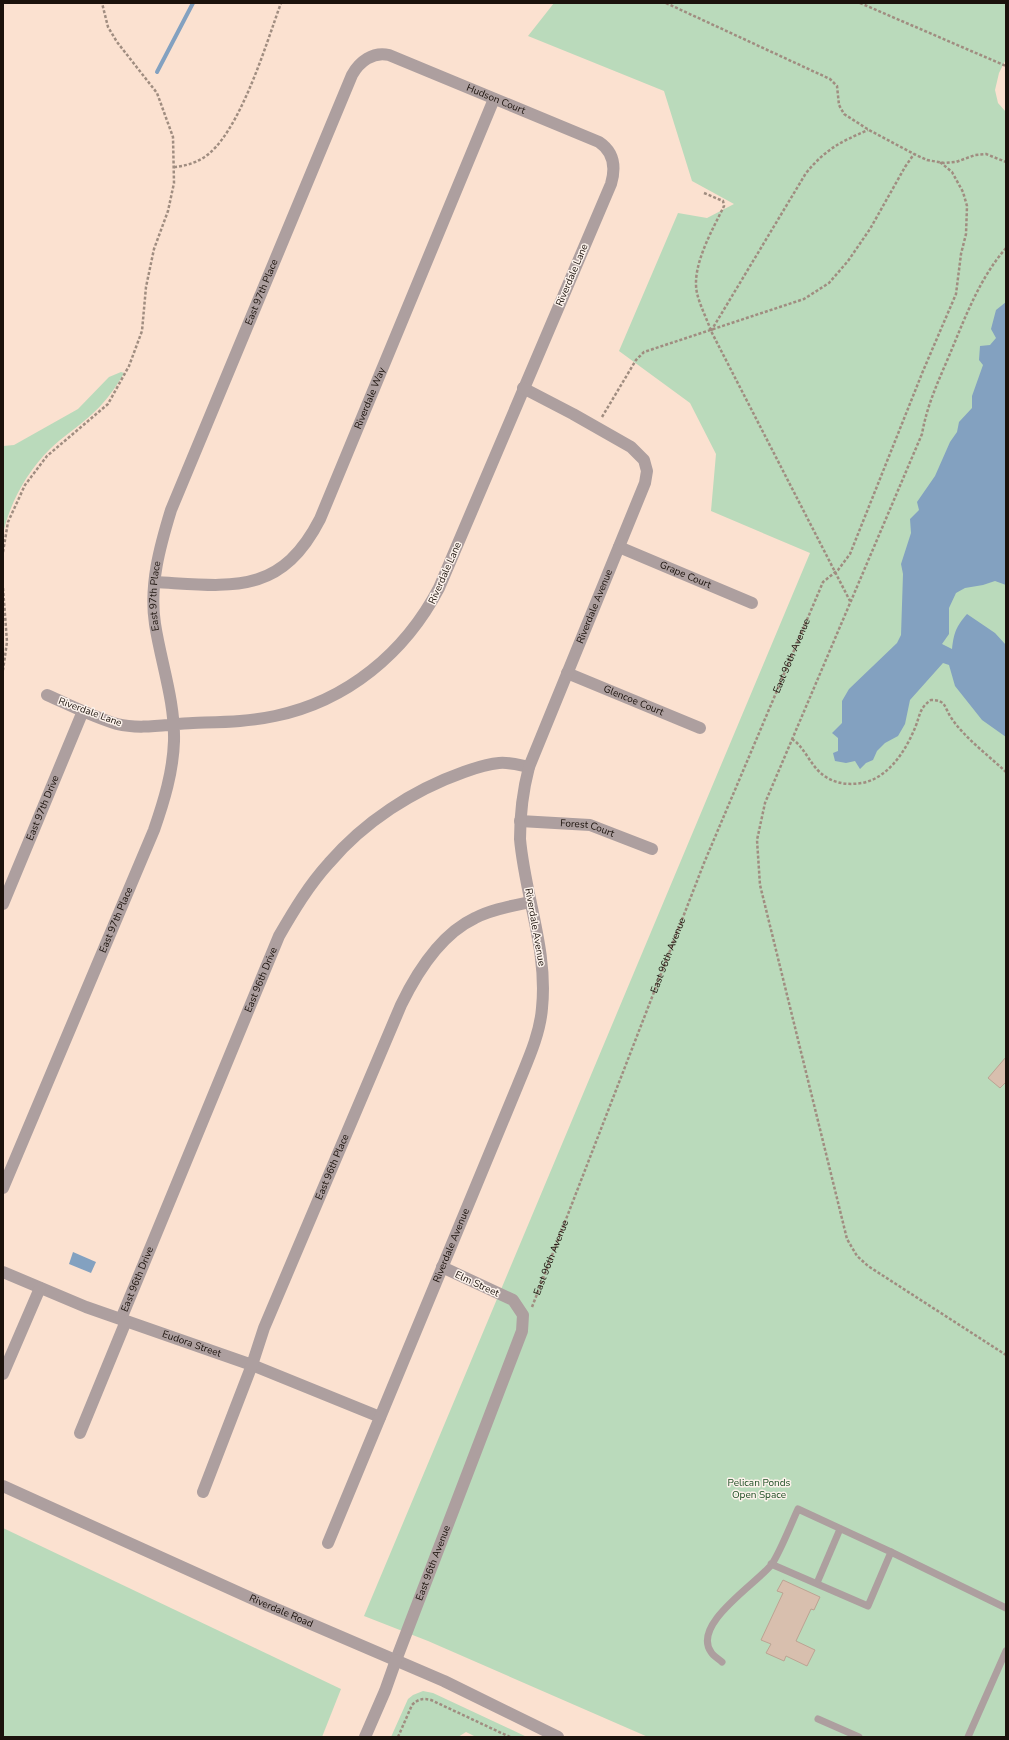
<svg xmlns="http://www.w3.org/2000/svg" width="1009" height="1740" font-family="'Nunito Sans',sans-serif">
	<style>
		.green { fill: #badabb }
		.water { fill: #83a1c0 }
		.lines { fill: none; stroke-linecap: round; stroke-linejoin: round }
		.stream { stroke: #83a1c0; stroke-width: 4 }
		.building { fill: #d8bfae; stroke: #bca393 }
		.path { stroke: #a08d80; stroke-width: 2.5; stroke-dasharray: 3 2; stroke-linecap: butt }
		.service { stroke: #ad9f9f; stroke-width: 7 }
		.minor { stroke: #ad9f9f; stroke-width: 12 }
		.tertiary { stroke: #ad9f9f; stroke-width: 12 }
		.labels { text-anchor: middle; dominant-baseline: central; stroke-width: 3; stroke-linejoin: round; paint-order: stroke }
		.street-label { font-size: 10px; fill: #1b120c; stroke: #fcf2eb }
		.park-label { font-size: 10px; fill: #1e4e24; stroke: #fcf2eb }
	</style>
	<rect width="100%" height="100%" fill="#fbe1d0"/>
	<g class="green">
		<polygon points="554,3 1006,3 1006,59 999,73 995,90 998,103 1006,112 1006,1737 648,1737 428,1641 364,1616 810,553 711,511 716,454 690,403 619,351 678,213 707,218 734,204 692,181 664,91 528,36"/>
		<path d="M121,372L124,373C115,389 104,404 90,416C77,428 62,437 50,449C27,472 10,502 3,534V446L14,445L78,409L109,377Z"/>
		<polygon points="3,1528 341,1689 322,1737 3,1737"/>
		<polygon points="423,1691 433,1693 527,1737 476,1737 466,1732 458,1737 391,1737 408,1699 413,1695"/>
	</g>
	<g class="water">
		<path d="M1006,302V585L995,581L983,585L965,588L956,593L949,608V634L942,644L952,649C954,632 956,627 967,614L995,633L1006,645V737L982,720L955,686L949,665L943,663L910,700L905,724L898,736L885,743L877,751L873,760L866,763L860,769L855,761L846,763L835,761L833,753L838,751V738L832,733L842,723V701L849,689L897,643L901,635L903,574L901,564L911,533L910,519L919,510L917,502L935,476L950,442L957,432L959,422L972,408V396L983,365L979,360L980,346L990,345L996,338L991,329L996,310Z"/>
		<polygon points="73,1252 96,1262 91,1273 69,1264"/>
	</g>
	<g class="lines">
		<polyline class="stream" points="157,72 193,3"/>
	</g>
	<g class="building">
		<polygon points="1006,1057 1006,1082 1000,1088 988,1078"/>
		<polygon points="783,1580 820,1597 814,1610 811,1609 796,1641 815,1650 807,1666 786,1656 784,1661 766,1653 771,1644 761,1640 783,1593 777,1591"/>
	</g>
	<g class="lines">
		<g class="path">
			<polyline points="666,3 830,79 837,86 839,105 844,114 869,130 914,154 927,160 944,163 956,162 975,155 986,154 1006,162"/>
			<polyline points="860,3 1006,66"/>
			<path d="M174,167C184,166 193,164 203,158C239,136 266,44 281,3"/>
			<path d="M704,193L723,201L724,206C713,229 691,266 697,293C700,306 707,319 711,331L850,601"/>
			<path d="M1006,248C979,279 965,318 949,356C938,382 927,405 922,434L765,803L757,840L760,885L847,1239L857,1256L868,1266L1006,1355"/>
			<path d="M711,331L806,173C826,149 840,142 868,130"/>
			<polyline points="602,417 636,360 644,352 804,299 829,283 848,261 870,229 905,167 914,154"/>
			<polyline points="3,552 8,522 25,485 47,456 108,404 129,366 142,331 146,287 154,249 168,211 174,183 173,137 157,93 117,42 108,27 102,3"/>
			<polyline points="3,588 7,642 3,670"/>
			<path d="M792,739C806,748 810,767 826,777C837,784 849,785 862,783C888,778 905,752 915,728C920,716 919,708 931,700C947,700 944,708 952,719C966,739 988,755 1006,772"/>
			<path id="s1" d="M532,1307L704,863L823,582L838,570L850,554L923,371L956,294L961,254L966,234L967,206L963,192L952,172L940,162"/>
			<path d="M398,1737L412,1705C418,1699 423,1698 431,1700L510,1737"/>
		</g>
		<g class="service">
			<polyline points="891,1552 1006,1608"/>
			<polyline points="817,1583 840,1529"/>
			<path d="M722,1662C719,1659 713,1656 711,1652C691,1624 759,1582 772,1564C781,1550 791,1524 798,1509L891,1552L868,1606L771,1564"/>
			<polyline points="818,1719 859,1737"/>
			<polyline points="968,1737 1006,1651"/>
		</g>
		<g class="minor">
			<path id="s2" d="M619,547L752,603"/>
			<path id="s3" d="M155,582C230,586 280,597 320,519L494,99"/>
			<path id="s4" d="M567,673L700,728"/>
			<path id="s5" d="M520,821L590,825L652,849"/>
			<path id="s6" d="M3,904L83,711"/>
			<path id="s7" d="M3,1188L154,830C164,801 173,772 174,741C175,701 161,663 155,624C149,585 160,546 171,510L352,75C359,62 373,51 389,55L599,142C614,152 616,167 611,184L439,588C405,653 347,701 275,716C248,722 220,722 193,723C168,724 141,730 117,724C93,717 70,705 47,695"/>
			<path id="s8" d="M3,1272L86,1307L252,1365L380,1417"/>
			<path id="s9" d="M121,1319L279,936C294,910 309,885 329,863C364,822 413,790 464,772C475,768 487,764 499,763C510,762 519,765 529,767"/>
			<polyline points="3,1374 40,1288"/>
			<polyline points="80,1433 126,1321"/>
			<path id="s10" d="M203,1492L252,1365L264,1328L401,1005C417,972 441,934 475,918C492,909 512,906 530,902"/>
			<path id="s11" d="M328,1543L517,1087C527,1062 540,1035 542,1008C548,950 525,896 520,839C520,815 523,790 529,767L645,483L647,471L644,460L631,447L573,414L523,388"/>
			<path id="s12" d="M396,1660L522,1331L523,1315L513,1300L442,1267"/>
		</g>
		<g class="tertiary">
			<path id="s13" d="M3,1486L253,1599L444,1681L558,1737"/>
			<polyline points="365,1737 385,1691 396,1660"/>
		</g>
	</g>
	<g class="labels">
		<g class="street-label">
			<text stroke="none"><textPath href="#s7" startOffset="1347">Hudson Court</textPath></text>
			<text transform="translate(572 275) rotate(-67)">Riverdale Lane</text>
			<text stroke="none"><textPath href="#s7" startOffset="951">East 97th Place</textPath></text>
			<text stroke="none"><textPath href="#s3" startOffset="323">Riverdale Way</textPath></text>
			<text transform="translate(445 573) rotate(-66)">Riverdale Lane</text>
			<text stroke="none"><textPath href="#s2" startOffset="72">Grape Court</textPath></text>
			<text stroke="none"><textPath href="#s7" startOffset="627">East 97th Place</textPath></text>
			<text stroke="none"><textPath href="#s11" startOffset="994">Riverdale Avenue</textPath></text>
			<text stroke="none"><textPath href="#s1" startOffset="701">East 96th Avenue</textPath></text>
			<text stroke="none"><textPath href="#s4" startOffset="72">Glencoe Court</textPath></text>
			<text transform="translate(90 712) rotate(20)">Riverdale Lane</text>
			<text stroke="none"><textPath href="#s6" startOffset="104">East 97th Drive</textPath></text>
			<text stroke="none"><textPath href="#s5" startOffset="68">Forest Court</textPath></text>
			<text stroke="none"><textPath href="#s7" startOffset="291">East 97th Place</textPath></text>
			<text transform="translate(535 927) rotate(80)">Riverdale Avenue</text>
			<text stroke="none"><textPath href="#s1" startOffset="377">East 96th Avenue</textPath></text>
			<text stroke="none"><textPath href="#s9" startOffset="367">East 96th Drive</textPath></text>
			<text stroke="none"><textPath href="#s10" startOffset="350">East 96th Place</textPath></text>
			<text stroke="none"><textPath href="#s11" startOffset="322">Riverdale Avenue</textPath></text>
			<text stroke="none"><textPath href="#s1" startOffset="53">East 96th Avenue</textPath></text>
			<text stroke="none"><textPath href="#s9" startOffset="43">East 96th Drive</textPath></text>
			<text transform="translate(477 1284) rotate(25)">Elm Street</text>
			<text stroke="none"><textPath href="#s8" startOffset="202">Eudora Street</textPath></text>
			<text stroke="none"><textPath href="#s12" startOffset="104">East 96th Avenue</textPath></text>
			<text stroke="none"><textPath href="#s13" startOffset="305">Riverdale Road</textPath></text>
		</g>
		<g class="park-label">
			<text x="759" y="1483">Pelican Ponds<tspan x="759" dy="12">Open Space</tspan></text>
		</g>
	</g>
	<rect width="1009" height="1740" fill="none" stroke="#1b120c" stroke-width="8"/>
</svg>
